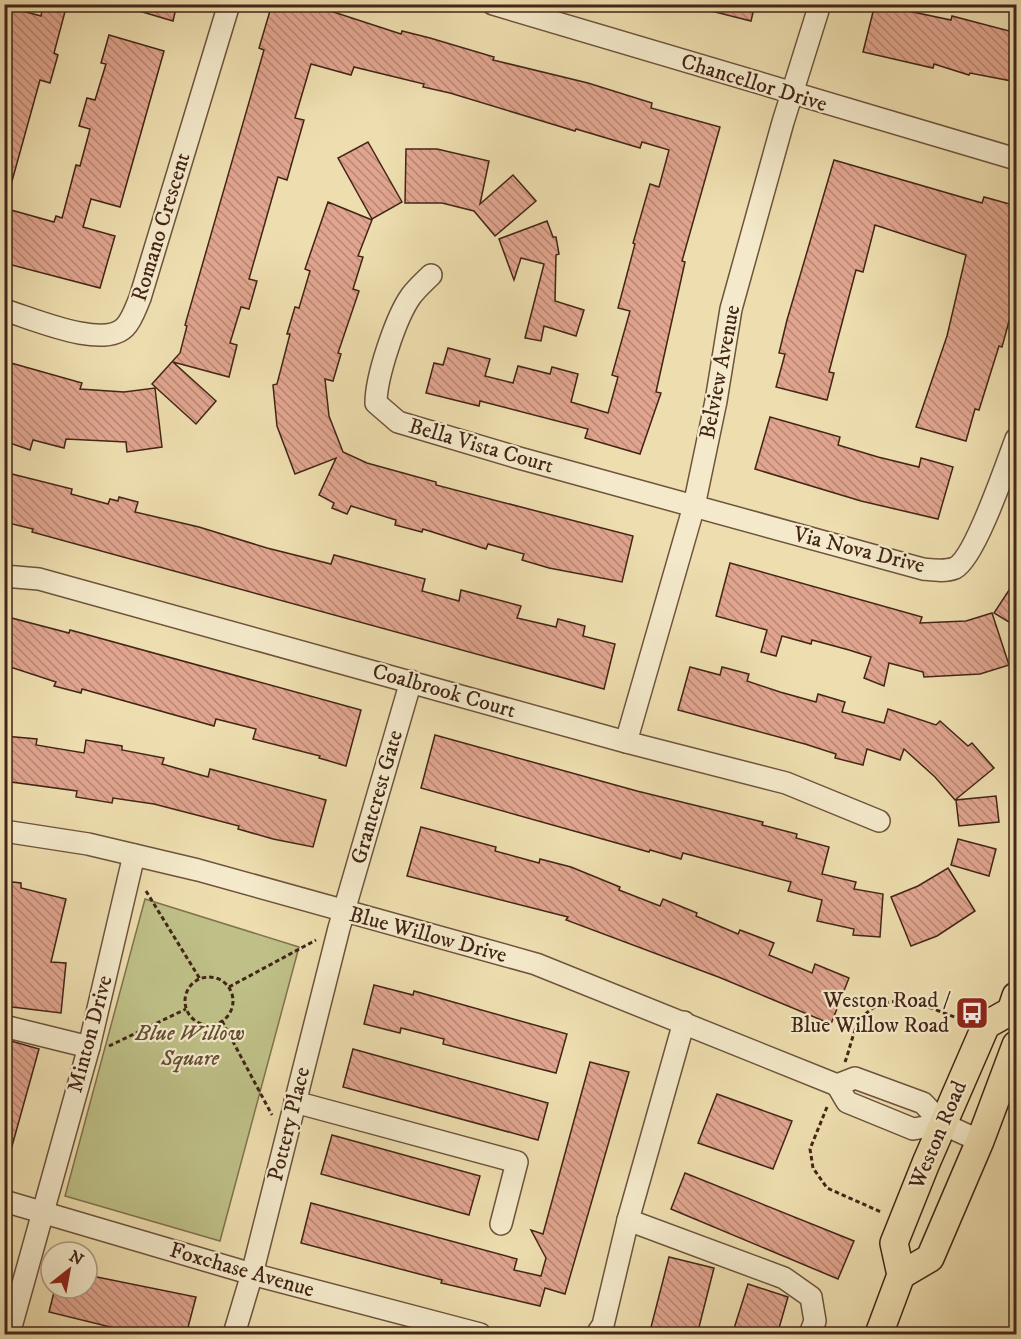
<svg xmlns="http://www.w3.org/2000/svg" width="1021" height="1339" font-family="'IM FELL DW Pica',serif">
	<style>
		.green { fill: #bec087; stroke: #80724f; stroke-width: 1.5 }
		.building { fill: url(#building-back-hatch); stroke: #432517; stroke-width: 1.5 }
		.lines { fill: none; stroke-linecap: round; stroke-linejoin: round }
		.minor-casing { stroke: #6e533d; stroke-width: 24 }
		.major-casing { stroke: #432517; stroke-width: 30 }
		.path { stroke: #432517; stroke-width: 3; stroke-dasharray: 4.5 3; stroke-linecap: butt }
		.minor { stroke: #f4eacb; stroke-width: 21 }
		.major { stroke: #eedeaf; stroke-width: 27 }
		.labels { text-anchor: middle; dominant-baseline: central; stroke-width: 4.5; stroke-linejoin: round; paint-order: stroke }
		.street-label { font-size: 22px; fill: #432517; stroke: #f4eacb }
		.poi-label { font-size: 22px; fill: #432517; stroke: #f4eacb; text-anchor: end }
		.park-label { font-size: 22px; font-style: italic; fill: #624c33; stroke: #f4eacb }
	</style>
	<defs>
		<pattern id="building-back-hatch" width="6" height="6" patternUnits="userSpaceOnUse" patternTransform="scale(1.5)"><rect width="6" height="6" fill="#e1a58f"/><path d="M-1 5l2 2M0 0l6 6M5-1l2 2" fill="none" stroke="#b88674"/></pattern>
	</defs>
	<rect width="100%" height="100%" fill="#eedeaf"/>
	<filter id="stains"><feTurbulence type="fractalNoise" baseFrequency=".00333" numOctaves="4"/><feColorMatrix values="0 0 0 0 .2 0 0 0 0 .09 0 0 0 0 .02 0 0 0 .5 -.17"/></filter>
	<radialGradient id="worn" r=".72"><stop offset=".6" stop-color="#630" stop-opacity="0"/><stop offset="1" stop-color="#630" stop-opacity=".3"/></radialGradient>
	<polygon class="green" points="145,899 299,947 220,1241 65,1196"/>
	<g class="building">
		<polygon points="43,4 67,4 54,53 58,55 50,83 40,80 9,192 4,191 4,6 41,16"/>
		<polygon points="130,4 177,4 173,21 129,8"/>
		<polygon points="272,4 309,4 401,34 402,31 430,38 494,57 493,60 588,83 652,103 651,108 720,127 682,261 685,262 656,392 661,393 640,454 585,438 588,429 480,401 479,406 426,393 434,363 443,365 448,348 490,359 485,376 513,383 518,366 550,374 552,367 578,374 571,402 608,413 618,377 612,375 630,311 618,308 635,244 633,243 650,184 659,187 669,150 642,142 640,148 576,129 575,131 450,93 423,87 424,84 354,67 351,75 311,64 295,118 304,120 287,180 278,177 249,279 257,281 249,309 241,307 230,343 237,345 229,377 173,362 216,401 196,424 152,384 180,353 187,326 185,325 264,50 259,48"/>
		<polygon points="708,4 755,4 751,21 707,10"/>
		<polygon points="875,4 951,20 952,16 1017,33 1017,82 970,73 969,75 934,64 933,68 863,52"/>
		<polygon points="109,35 164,51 120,207 91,199 83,227 115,236 100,288 4,263 4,208 54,222 56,216 62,218 76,165 80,166 90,129 79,126 87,98 95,100 106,64 101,63"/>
		<polygon points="368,142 402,202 372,219 338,158"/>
		<polygon points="406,149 437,149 489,161 480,204 513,175 536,201 495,236 474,211 442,203 405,203"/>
		<polygon points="834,160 982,203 984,197 1017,206 1017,307 1014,315 1011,314 1002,347 999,346 979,410 975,409 966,441 916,427 947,336 966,255 875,225 863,272 856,270 829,372 834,373 827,400 776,387 785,354 779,353 787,320"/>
		<polygon points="328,202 372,220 358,256 363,257 353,289 359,291 338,353 341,354 333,381 325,379 329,416 343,452 367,463 436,482 436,485 633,536 622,582 549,568 522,560 524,554 488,544 486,549 423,529 422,532 395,525 396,520 351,506 347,514 332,508 334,503 319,495 336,458 295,474 277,426 273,385 277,384 290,334 287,334 295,307 299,308 310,271 305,269"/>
		<polygon points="547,221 553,237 556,237 559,254 556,255 555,301 584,310 576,336 544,326 541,341 525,338 544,264 521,258 514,280 499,239"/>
		<polygon points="4,361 82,383 80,389 124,392 155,388 162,447 127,452 126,442 66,439 64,448 33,440 30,450 4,441"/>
		<polygon points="770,417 840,437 838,445 878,457 919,467 921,458 953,467 938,519 861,501 755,469"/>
		<polygon points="4,472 72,489 71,494 108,504 110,499 118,501 119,497 138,502 135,512 199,527 267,548 331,564 334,555 425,579 422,591 459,601 461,590 521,606 517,618 556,627 558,619 585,626 583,636 615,644 604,689 32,532 33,529 4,522"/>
		<polygon points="730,563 922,617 920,623 966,621 992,613 1009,665 980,674 924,677 923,672 889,663 884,686 864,678 871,657 849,650 812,640 811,644 782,636 776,656 761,652 767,630 716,616"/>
		<polygon points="1017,578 1017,627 994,613"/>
		<polygon points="4,616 69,633 70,630 361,710 346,766 319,758 320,756 253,739 256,729 216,719 214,726 82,689 81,693 54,686 56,682 4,665"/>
		<polygon points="690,667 720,675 722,667 749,674 747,681 780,692 816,702 818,694 845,702 842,712 884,723 888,709 936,725 940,721 968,746 972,743 994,768 955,800 935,777 904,749 900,760 867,749 863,765 835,758 836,754 805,744 678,710"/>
		<polygon points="435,735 637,791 763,822 762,825 797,834 796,838 829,847 822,874 856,882 854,889 883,894 880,937 853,935 854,929 817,921 822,900 788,891 791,882 683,853 681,859 650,850 649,852 421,788"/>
		<polygon points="4,736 37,739 36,745 84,753 86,740 122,746 122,750 164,758 162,764 208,777 210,769 326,800 313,847 273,839 238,829 239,826 154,804 113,798 112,803 76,797 77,791 4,781"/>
		<polygon points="996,796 999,822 959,826 956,800"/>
		<polygon points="421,827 496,847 495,851 539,863 540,859 571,867 620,887 619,890 660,906 663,899 697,913 696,916 738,934 740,930 774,943 769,955 812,973 815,964 849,978 831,1024 721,978 566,920 568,917 407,876"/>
		<polygon points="958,839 996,849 989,876 951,865"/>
		<polygon points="948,868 975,911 937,936 911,946 891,897 918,886"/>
		<polygon points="4,881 21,883 21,888 66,899 51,962 66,963 61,1013 4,1006"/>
		<polygon points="374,985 413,995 414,991 567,1034 556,1073 443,1044 444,1039 401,1028 400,1033 364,1024"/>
		<polygon points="4,1039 39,1049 9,1157 4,1157"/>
		<polygon points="353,1049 548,1103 538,1140 343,1087"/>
		<polygon points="590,1062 629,1072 565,1294 545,1288 540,1306 441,1283 442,1280 301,1243 311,1203 517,1259 514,1270 541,1276 546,1258 531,1230 543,1234"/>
		<polygon points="717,1094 792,1121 773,1169 698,1143"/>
		<polygon points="332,1135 480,1176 469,1215 321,1174"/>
		<polygon points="685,1173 854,1241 838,1279 671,1209"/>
		<polygon points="669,1257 714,1268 697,1335 649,1335"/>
		<polygon points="87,1275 196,1297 186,1335 143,1335 49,1312 55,1288 87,1288"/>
		<polygon points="748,1284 788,1297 777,1335 732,1335"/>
	</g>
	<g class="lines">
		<g class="minor-casing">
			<g id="minor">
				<polyline points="493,4 1016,159"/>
				<path d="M431,275C424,282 417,288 411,296C396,317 376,377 376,403L398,422L519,458L923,569C933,570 945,572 955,568C975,558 1007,463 1016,439"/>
				<path d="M4,310C32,318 103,350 125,327C132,320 136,307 140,298L229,4"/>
				<polyline points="4,576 39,579 626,742 786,783 879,821"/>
				<polyline points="626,742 694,506 716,401 731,309 783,122 820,4"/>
				<polyline points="4,831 88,844 198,870 536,964 837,1085 847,1102 913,1129 943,1124"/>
				<polyline points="4,1026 89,1047"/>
				<polyline points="837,1085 855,1078 923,1103 943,1124 980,1141"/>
				<polyline points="295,1102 517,1162 501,1224"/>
				<polyline points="4,1201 252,1274 480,1334"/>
				<polyline points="628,1220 784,1278 811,1297 815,1321 810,1334"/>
				<polyline points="9,1334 89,1047 134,855"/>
				<polyline points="234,1334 252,1274 339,928 411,681"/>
				<polyline points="597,1334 603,1325 628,1220 684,1022"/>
			</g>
		</g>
		<g class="major-casing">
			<g id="major">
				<polyline points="901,1275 930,1258 980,1141 1016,1045"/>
				<polyline points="879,1334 901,1275 894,1243 926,1163 986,1025 1011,1011 1016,996"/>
			</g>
		</g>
		<g class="path">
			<polyline points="146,891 200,979"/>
			<circle cx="209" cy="1001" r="24"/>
			<polyline points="229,987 316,940"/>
			<polyline points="222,1021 272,1115"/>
			<polyline points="109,1046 186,1009"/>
			<path d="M845,1062C850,1049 853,1029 862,1018C887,987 928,1007 957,1018"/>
			<polyline points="827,1107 810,1149 813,1168 827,1188 881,1212"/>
		</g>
		<use href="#minor" class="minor"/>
		<use href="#major" class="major"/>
	</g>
	<defs>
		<g id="bus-square" transform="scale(1.725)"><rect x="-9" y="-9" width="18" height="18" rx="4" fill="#8f2418" stroke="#f4eacb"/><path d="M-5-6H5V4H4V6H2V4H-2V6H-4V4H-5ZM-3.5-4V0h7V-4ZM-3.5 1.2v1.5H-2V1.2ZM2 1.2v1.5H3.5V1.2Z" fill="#fff"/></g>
	</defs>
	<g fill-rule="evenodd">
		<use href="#bus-square" x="972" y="1013"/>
	</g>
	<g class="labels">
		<g class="street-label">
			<text transform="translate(754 83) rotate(17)">Chancellor Drive</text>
			<text transform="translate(161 227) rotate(-73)">Romano Crescent</text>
			<text transform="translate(720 372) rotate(-79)">Belview Avenue</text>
			<text transform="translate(481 446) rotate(16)">Bella Vista Court</text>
			<text transform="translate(859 550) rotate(14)">Via Nova Drive</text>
			<text transform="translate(444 691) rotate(16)">Coalbrook Court</text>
			<text transform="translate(377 797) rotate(-74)">Grantcrest Gate</text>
			<text transform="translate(428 935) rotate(15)">Blue Willow Drive</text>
			<text transform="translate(90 1034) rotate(-75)">Minton Drive</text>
			<text transform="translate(289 1124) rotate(-76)">Pottery Place</text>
			<text transform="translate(938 1135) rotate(-67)">Weston Road</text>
			<text transform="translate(242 1270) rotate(16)">Foxchase Avenue</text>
		</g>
		<g class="poi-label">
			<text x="949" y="1000">Weston Road /<tspan x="949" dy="25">Blue Willow Road</tspan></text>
		</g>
		<g class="park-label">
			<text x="190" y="1033">Blue Willow<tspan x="190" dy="25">Square</tspan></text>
		</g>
	</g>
	<rect width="1021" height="1339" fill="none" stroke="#eedeaf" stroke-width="24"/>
	<rect x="6" y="6" width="1009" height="1327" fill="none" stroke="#432517" stroke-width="3"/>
	<rect x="12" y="12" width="997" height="1315" fill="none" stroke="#432517" stroke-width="1.5"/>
	<g transform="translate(69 1270) rotate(31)"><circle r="28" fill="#f4eacb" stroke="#ad9b83" stroke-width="1.5"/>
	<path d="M0-4.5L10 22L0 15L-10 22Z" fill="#8f2418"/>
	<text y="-9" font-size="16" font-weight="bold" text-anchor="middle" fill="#432517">N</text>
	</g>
	<rect width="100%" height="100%" filter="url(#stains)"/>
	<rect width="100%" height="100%" fill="url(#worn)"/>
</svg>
